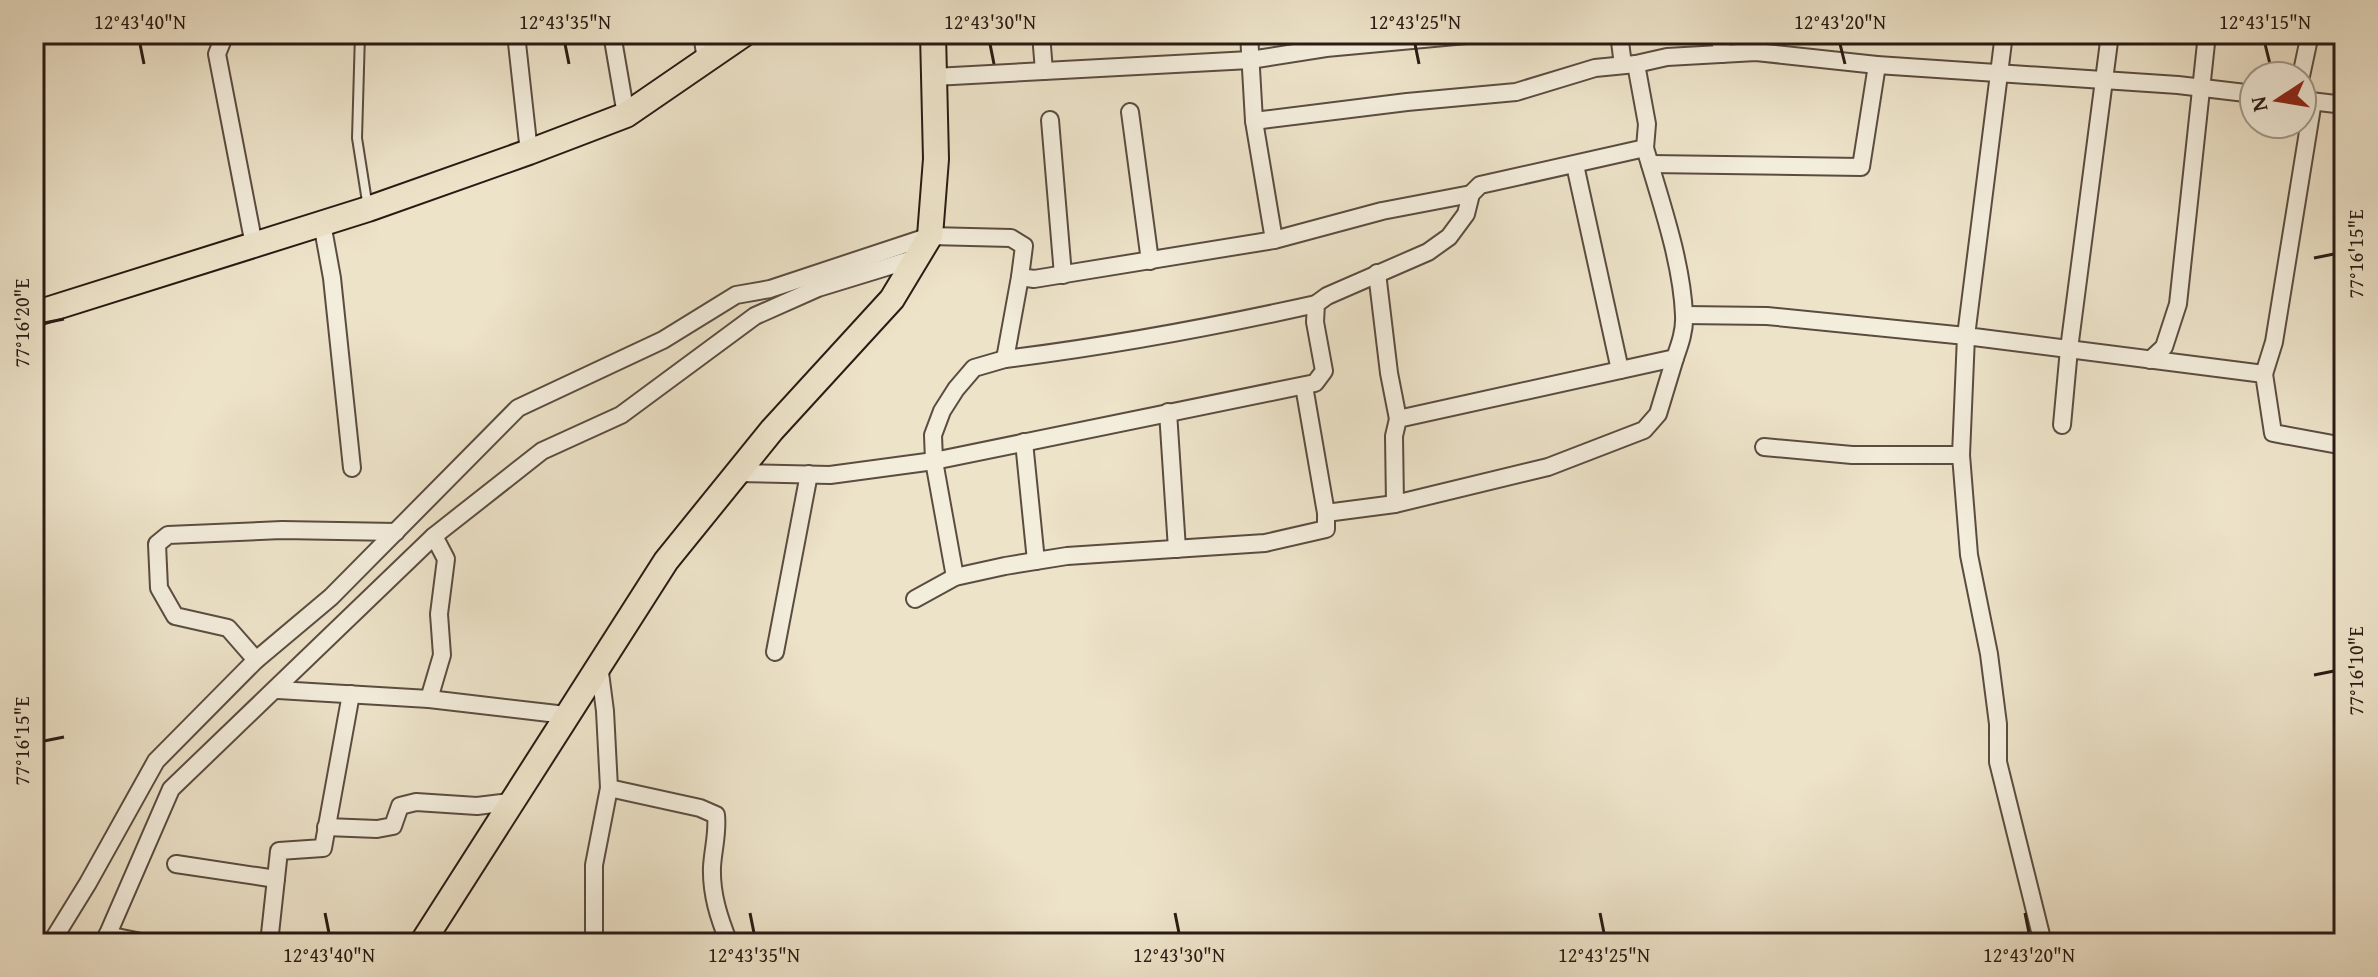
<svg xmlns="http://www.w3.org/2000/svg" width="2378" height="977" font-family="'Gentium Book Plus',serif">
	<style>
		.lines { fill: none; stroke-linecap: round; stroke-linejoin: round }
		.service-casing { stroke: #5b4c41; stroke-width: 12 }
		.minor-casing { stroke: #5b4c41; stroke-width: 20 }
		.primary-casing { stroke: #2a1a14; stroke-width: 28 }
		.service { stroke: #f3eddc; stroke-width: 8 }
		.minor { stroke: #f3eddc; stroke-width: 16 }
		.primary { stroke: #ede3c9; stroke-width: 24 }
		.ticks { fill: none; stroke: #2a1a14; stroke-width: 3 }
		.neatline { fill: none; stroke: #2a1a14; stroke-width: 3 }
		.ticks-label { font-size: 20px; text-anchor: middle; fill: #2a1a14 }
	</style>
	<rect width="100%" height="100%" fill="#ede3c9"/>
	<filter id="stains"><feTurbulence type="fractalNoise" baseFrequency=".0025" numOctaves="4"/><feColorMatrix values="0 0 0 0 .2 0 0 0 0 .09 0 0 0 0 .02 0 0 0 .5 -.17"/></filter>
	<radialGradient id="worn" r=".72"><stop offset=".6" stop-color="#630" stop-opacity="0"/><stop offset="1" stop-color="#630" stop-opacity=".3"/></radialGradient>
	<g class="lines">
		<g class="service-casing">
			<polyline id="service" points="360,34 357,138 368,208"/>
		</g>
		<g class="minor-casing">
			<g id="minor">
				<polyline points="225,34 217,54 254,245"/>
				<polyline points="516,34 529,152"/>
				<polyline points="612,34 626,115"/>
				<polyline points="702,34 706,60"/>
				<polyline points="1041,34 1044,71"/>
				<polyline points="1619,34 1623,65"/>
				<polyline points="1720,34 1722,54"/>
				<polyline points="2004,34 1966,336 2264,374 2273,433 2344,446"/>
				<polyline points="2301,76 2310,34"/>
				<polyline points="934,77 1250,60 1326,48 1477,34"/>
				<polyline points="2302,100 2344,105"/>
				<polyline points="1130,112 1150,261"/>
				<polyline points="1050,120 1063,275"/>
				<polyline points="1254,121 1407,102 1516,92 1595,68 1636,64"/>
				<polyline points="1650,164 1861,167 1877,65"/>
				<polyline points="1575,165 1620,370"/>
				<polyline points="322,223 332,278 352,468"/>
				<polyline points="1274,240 1382,211 1471,194"/>
				<polyline points="1377,273 1389,373 1398,419"/>
				<path d="M1020,277L1005,359C1110,346 1213,327 1316,304"/>
				<polyline points="1684,315 1767,316 1966,336 1961,455 1969,555 1989,654 1998,724 1998,762 2043,943"/>
				<polyline points="2150,360 2164,347 2178,304 2207,34"/>
				<polyline points="2264,374 2274,342 2313,101"/>
				<polyline points="1168,412 1177,549"/>
				<polyline points="2062,425 2069,349 2110,34"/>
				<polyline points="1024,442 1036,561"/>
				<polyline points="1764,447 1852,455 1961,455"/>
				<polyline points="737,473 830,475 934,461 1315,383 1324,371 1315,322 1316,304 1327,296 1428,252 1449,237 1466,214 1471,194 1480,185 1645,148 1647,124 1636,64 1667,57 1756,52 1877,65 2178,85 2254,94"/>
				<path d="M1395,504L1394,436L1398,419L1675,358C1680,344 1685,330 1684,315C1682,262 1660,199 1645,148"/>
				<polyline points="1326,513 1395,504 1548,467 1644,430 1658,414 1675,358"/>
				<polyline points="955,577 934,461 933,435 942,411 956,389 974,368 1005,359"/>
				<polyline points="915,599 955,577 1005,566 1067,556 1265,543 1326,529 1326,513 1304,386"/>
				<polyline points="775,652 809,474"/>
				<polyline points="256,660 228,628 175,616 159,588 157,544 168,535 282,530 396,532"/>
				<path d="M599,665L605,711L609,788L700,808L716,815C718,833 713,849 712,867C711,894 719,918 729,943"/>
				<polyline points="278,690 429,699 566,715"/>
				<polyline points="429,699 442,655 439,614 446,559 434,536"/>
				<polyline points="326,827 377,829 393,826 400,806 416,802 477,806 510,802"/>
				<polyline points="176,864 276,879"/>
				<polyline points="107,935 146,943"/>
				<polyline points="51,943 88,883 156,761 256,660 331,597 518,408 663,340 736,295 770,289 930,236 1011,238 1024,246 1020,277 1034,279 1274,240 1254,121 1249,34"/>
				<polyline points="104,943 171,789 434,536 542,451 621,415 755,316 818,288 916,258"/>
				<polyline points="269,943 279,851 323,848 351,694"/>
				<polyline points="594,943 594,865 609,788"/>
			</g>
		</g>
		<g class="primary-casing">
			<g id="primary">
				<polyline points="34,314 368,209 529,152 626,115 744,34"/>
				<polyline points="422,943 666,561 772,430 892,299 930,236 936,159 933,34"/>
			</g>
		</g>
		<use href="#service" class="service"/>
		<use href="#minor" class="minor"/>
		<use href="#primary" class="primary"/>
	</g>
	<path class="ticks" d="M140,44L144,64M565,44L569,64M990,44L994,64M1415,44L1419,64M1840,44L1845,64M2265,44L2270,64M2314,258L2334,254M44,323L64,319M2314,675L2334,671M44,741L64,737M325,913L329,933M750,913L754,933M1175,913L1179,933M1600,913L1604,933M2025,913L2029,933"/>
	<rect width="2378" height="977" fill="none" stroke="#ede3c9" stroke-width="88"/>
	<g transform="translate(2278 100) rotate(258)"><circle r="38" fill="#f3eddc" stroke="#a3998c" stroke-width="2"/>
	<path d="M0-6L14 30L0 20L-14 30Z" fill="#8f2418"/>
	<text y="-12" font-size="22" font-weight="bold" text-anchor="middle" fill="#2a1a14">N</text>
	</g>
	<rect x="44" y="44" width="2290" height="889" class="neatline"/>
	<g class="ticks-label">
		<text x="140" y="29">12°43'40"N</text>
		<text x="565" y="29">12°43'35"N</text>
		<text x="990" y="29">12°43'30"N</text>
		<text x="1415" y="29">12°43'25"N</text>
		<text x="1840" y="29">12°43'20"N</text>
		<text x="2265" y="29">12°43'15"N</text>
		<text transform="translate(2356 254) rotate(-90)" y="7">77°16'15"E</text>
		<text transform="translate(22 323) rotate(-90)" y="7">77°16'20"E</text>
		<text transform="translate(2356 671) rotate(-90)" y="7">77°16'10"E</text>
		<text transform="translate(22 741) rotate(-90)" y="7">77°16'15"E</text>
		<text x="329" y="962">12°43'40"N</text>
		<text x="754" y="962">12°43'35"N</text>
		<text x="1179" y="962">12°43'30"N</text>
		<text x="1604" y="962">12°43'25"N</text>
		<text x="2029" y="962">12°43'20"N</text>
	</g>
	<rect width="100%" height="100%" filter="url(#stains)"/>
	<rect width="100%" height="100%" fill="url(#worn)"/>
</svg>
